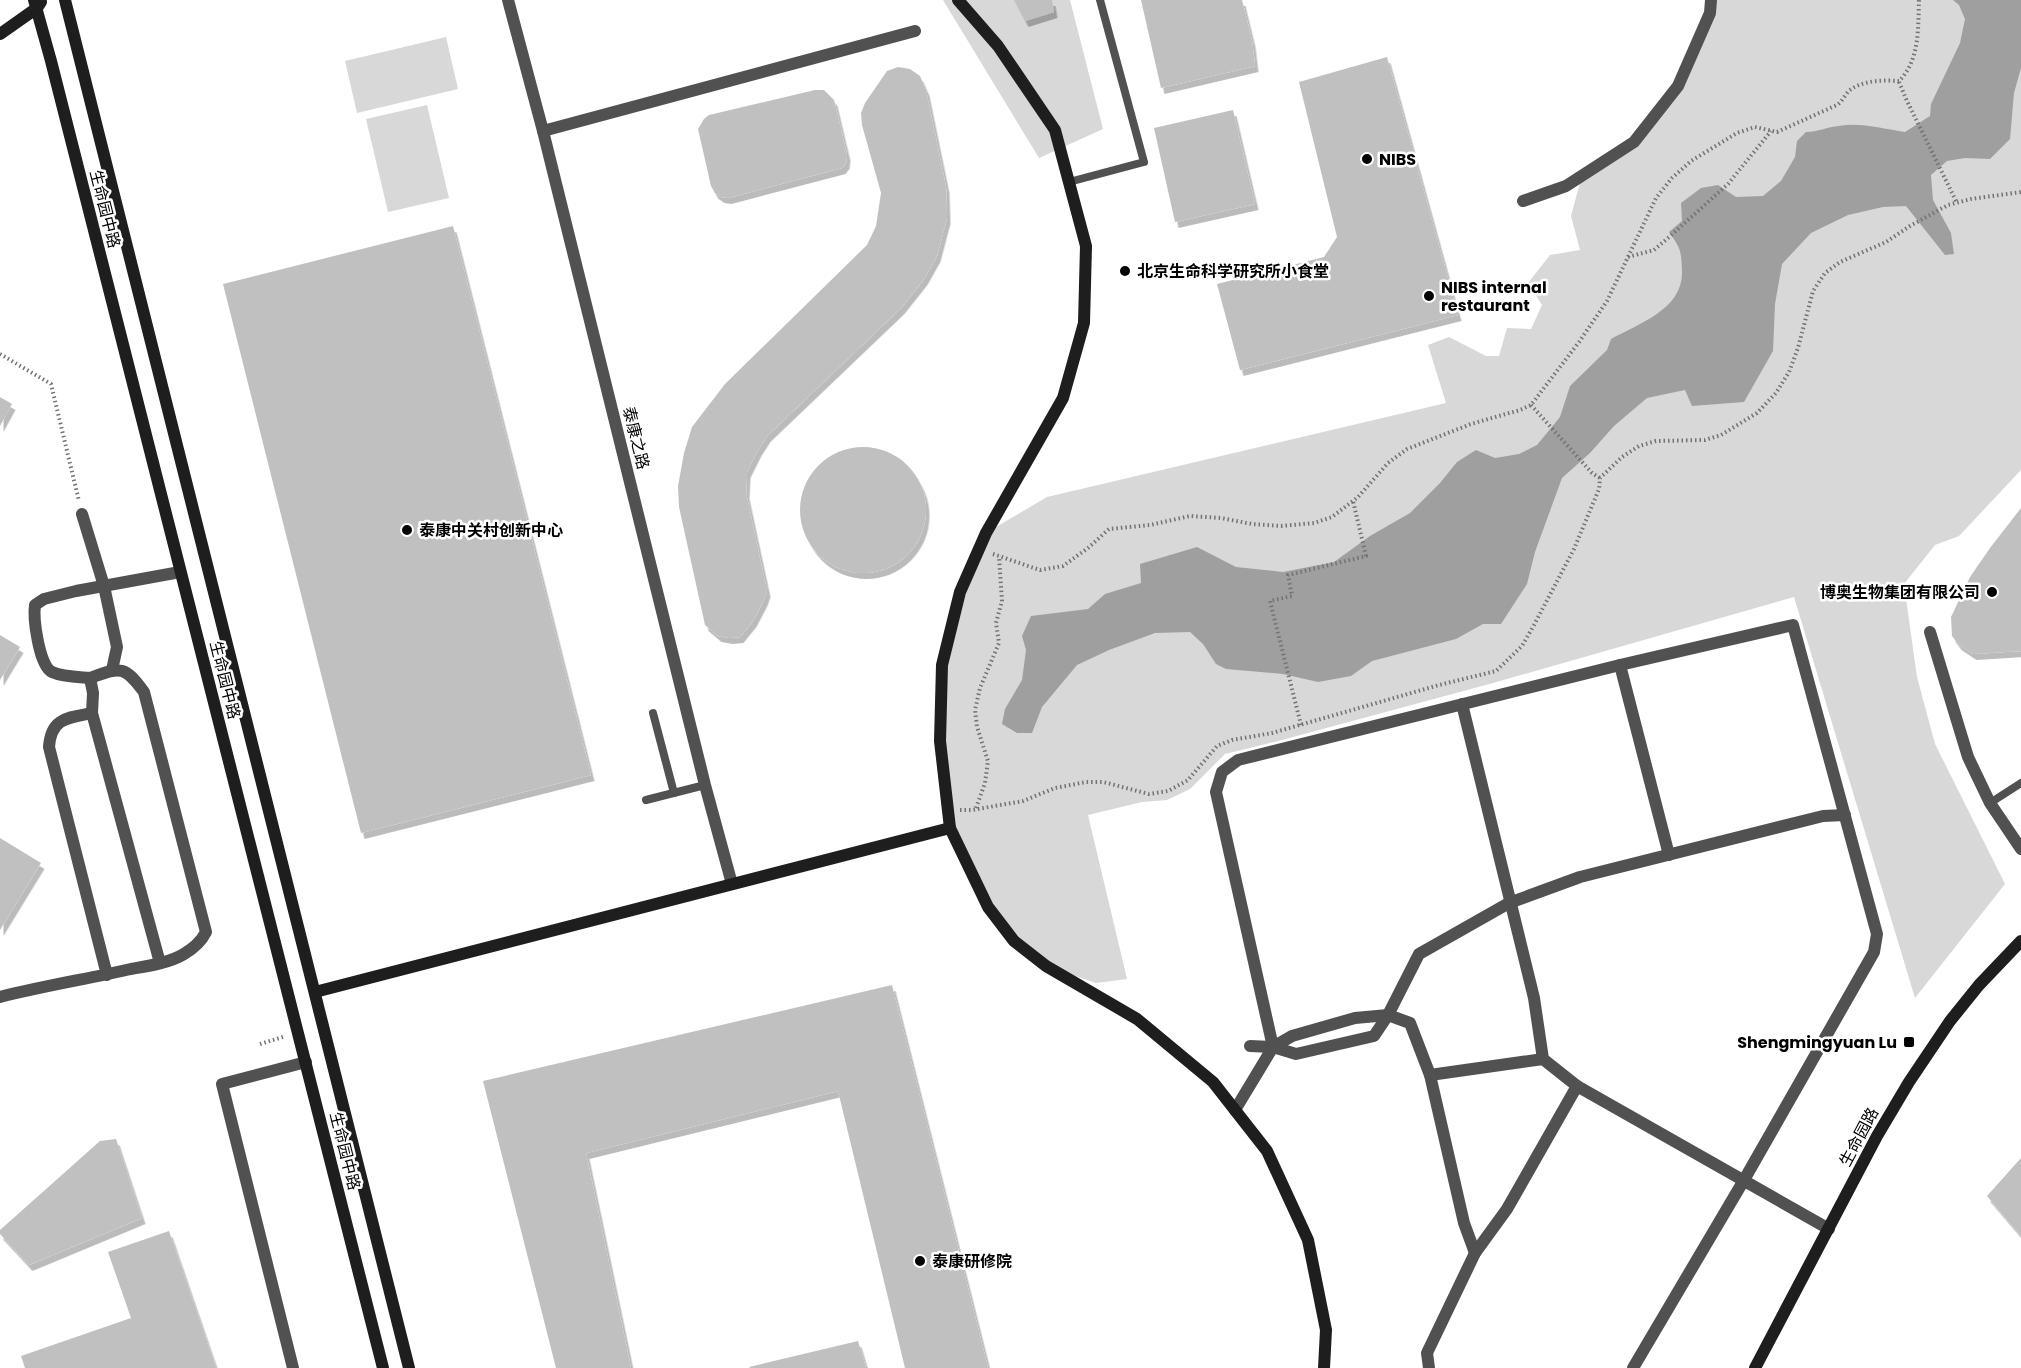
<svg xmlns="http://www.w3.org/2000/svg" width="2021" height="1368" font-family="Poppins,'Noto Sans SC',sans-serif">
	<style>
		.green { fill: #d8d8d8 }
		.water { fill: #9f9f9f }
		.building { fill: #c0c0c0; filter: url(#shadow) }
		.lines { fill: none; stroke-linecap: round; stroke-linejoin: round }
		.path { stroke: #737373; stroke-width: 4; stroke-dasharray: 1.5 3; stroke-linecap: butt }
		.lane { stroke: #515151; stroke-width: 8 }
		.street { stroke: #515151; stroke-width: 12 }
		.secondary { stroke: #1e1e1e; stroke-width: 12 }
		.poi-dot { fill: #000; stroke: #fff; stroke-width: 2 }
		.labels { text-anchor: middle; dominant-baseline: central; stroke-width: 5; stroke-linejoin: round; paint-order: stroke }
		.poi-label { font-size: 16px; font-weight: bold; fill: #000; stroke: #fff; text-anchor: start }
		.street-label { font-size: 16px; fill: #000; stroke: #fff }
	</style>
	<defs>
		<filter id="shadow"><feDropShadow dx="3.5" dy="6" stdDeviation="0" flood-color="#0004"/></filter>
	</defs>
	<rect width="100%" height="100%" fill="#fff"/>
	<g class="green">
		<polygon points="943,0 1070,0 1103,129 1039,158"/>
		<polygon points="1711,0 2021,0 2021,470 1959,536 1935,545 1904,584 1917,677 1935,744 2005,884 1915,998 1794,597 1493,683 1282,740 1225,754 1190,789 1167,800 1142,802 1088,815 1127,979 1096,983 1046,966 988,907 950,828 942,665 986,533 1047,497 1446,403 1428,345 1449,337 1486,356 1499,356 1507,328 1531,329 1542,305 1528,283 1550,255 1580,250 1571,216 1582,175 1634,141 1678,86"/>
		<polygon points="446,37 458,89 357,113 345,61"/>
		<polygon points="427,105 449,198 388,212 366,119"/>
	</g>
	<path class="water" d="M1953,0H2021V68L2014,93L2010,139L1990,159L1965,158L1947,161L1931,175L1933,200L1951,233L1954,254L1945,255L1906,206L1883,207L1848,215L1811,233L1782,264L1775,304L1773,351L1744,402L1692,406L1685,390L1647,398L1614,426L1590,453L1562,478L1535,552L1527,584L1501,624H1483L1456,639L1372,661L1351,676L1318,682L1283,674L1226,669L1216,664L1203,644L1190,632L1155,633L1109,650L1077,665L1042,707L1032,733H1017L1002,724L1005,709L1022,680L1026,650L1022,636L1031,616L1088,609L1105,594L1141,583L1140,564L1197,547L1236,567L1283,572L1334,562L1370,536L1410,513L1440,483L1457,462L1476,450L1495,458L1519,454L1537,445L1560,417L1570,386L1607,350L1611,339C1640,323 1684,309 1682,270C1681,250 1681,249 1669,232L1682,221L1681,203L1701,188L1718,185L1736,197L1763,196L1781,181L1795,157L1797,141L1806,132C1818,132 1827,127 1839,126C1860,122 1884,129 1905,132L1930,116L1931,104L1960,43L1965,19L1959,5Z"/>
	<g class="building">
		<polygon points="1014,0 1052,0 1054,12 1025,21"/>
		<polygon points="1141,0 1242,0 1252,41 1255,66 1161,88"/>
		<polygon points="1387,57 1458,315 1240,370 1217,284 1324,257 1337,237 1299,82"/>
		<polygon points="898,67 910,69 920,76 926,90 946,187 947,218 937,256 924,279 901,308 767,436 758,450 747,472 746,493 767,591 764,600 753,621 740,637 729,638 718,636 705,625 679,507 678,486 684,453 692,427 725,384 867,245 876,226 881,193 862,125 861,113 865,103 887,71"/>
		<polygon points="815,90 824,90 834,100 847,155 846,163 842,168 728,198 721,197 715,193 711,186 698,129 704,119 709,115"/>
		<polygon points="1233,110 1255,204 1175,222 1154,128"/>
		<polygon points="453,226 591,775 361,833 223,284"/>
		<polygon points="0,397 12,404 0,426"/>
		<circle cx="863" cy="510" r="63"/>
		<polygon points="2021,508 2021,651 1973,654 1958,644 1952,636 1951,617 1970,577 1990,548"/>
		<polygon points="0,635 20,647 0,680"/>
		<polygon points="0,838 41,863 0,930"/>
		<polygon points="892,985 988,1368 905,1368 838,1091 586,1153 631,1368 556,1368 483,1081"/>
		<polygon points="116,1139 142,1218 29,1265 0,1234 0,1230 100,1141"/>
		<polygon points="2021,1158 2021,1236 1987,1196"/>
		<polygon points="169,1231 216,1368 25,1368 21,1356 131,1318 108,1252"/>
		<polygon points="858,1341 866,1368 750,1368 749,1367"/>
	</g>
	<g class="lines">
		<g class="path">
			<polyline points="1899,82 1907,101 1957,203"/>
			<polyline points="1628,257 1654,250 1668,238 1728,184 1771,131"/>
			<polyline points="0,354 51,384 79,501"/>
			<polyline points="1531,405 1592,473 1600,478"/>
			<path d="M993,554L1040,570L1063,566L1088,548L1109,529L1150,525L1190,516L1221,518L1252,524L1281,526L1314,523L1332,517L1358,497L1388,463L1407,449L1471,424L1520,410L1531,405L1579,342L1607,301L1656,198L1672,178L1691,161L1737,133L1755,127L1777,132L1837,105C1843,101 1845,94 1850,90C1863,80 1884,80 1899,81C1920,60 1918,28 1919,0"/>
			<polyline points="1301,725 1270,601 1292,596 1288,575 1366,556 1353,501"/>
			<polyline points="976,808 985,783 988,761 977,727 975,710 980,688 999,643 996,623 1002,601 999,556"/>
			<polyline points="960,810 972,810 1023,801 1055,788 1086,782 1103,782 1149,794 1168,791 1188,780 1217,746 1232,740 1272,733 1439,685 1496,671 1522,646 1534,625 1574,549 1599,489 1600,478 1622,457 1639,446 1656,441 1705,440 1721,435 1757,413 1776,393 1789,372 1798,348 1813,291 1825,273 1840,262 1886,242 1910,226 1948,205 1971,199 2021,192"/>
			<polyline points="260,1044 283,1037"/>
		</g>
		<g class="lane">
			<polyline points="1069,182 1144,162 1100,0"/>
			<polyline points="653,713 674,793"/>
			<polyline points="646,800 705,785"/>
			<polyline points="1990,803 2021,783"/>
		</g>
		<g class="street">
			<polyline points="508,0 543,131 705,785 732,884"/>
			<polyline points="543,131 915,31"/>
			<polyline points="1523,201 1566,186 1634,142 1678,86 1710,13 1711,0"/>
			<polyline points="82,514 104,586 117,647 112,670"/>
			<polyline points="1930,632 1968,757 1990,803 2021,849"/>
			<polyline points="1620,665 1669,855"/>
			<path d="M90,678C79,677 63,677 52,672C39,666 33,618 35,605L44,599L76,591L180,572"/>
			<polyline points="92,713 160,963"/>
			<path d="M0,997C43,986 87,979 131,969C148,966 169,963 184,954C194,948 201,942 206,932L144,692C124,665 121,667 90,678L93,693L92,713C67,718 51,718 49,747L107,975"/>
			<polyline points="1250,1046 1273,1047 1296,1054 1374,1036 1388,1015 1419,954 1509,903 1580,877 1823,816 1845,815"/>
			<polyline points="1273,1047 1216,792 1222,772 1238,760 1620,665 1793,625 1877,934 1874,952 1744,1180 1633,1368"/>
			<polyline points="1430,1075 1543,1059"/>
			<polyline points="1577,1086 1829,1229"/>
			<polyline points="1235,1110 1273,1047 1292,1036 1355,1018 1388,1015 1410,1023 1430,1075 1464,1223 1475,1253"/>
			<polyline points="293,1368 222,1084 306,1062"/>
			<polyline points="1429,1368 1427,1353 1475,1253 1507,1209 1577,1086 1543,1059 1534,998 1462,704"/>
		</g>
		<g class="secondary">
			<polyline points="34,0 51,61 383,1368"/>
			<polyline points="65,0 409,1368"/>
			<polyline points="958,0 998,46 1055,130 1086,246 1084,323 1063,398 986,533 960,592 942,665 940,741 950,828 988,907 1014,941 1046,966 1137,1019 1213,1082 1267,1151 1308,1240 1326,1330 1324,1368"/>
			<polyline points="0,34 37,8 41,2"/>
			<polyline points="315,992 950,828"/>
			<polyline points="1755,1368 1877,1136 1909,1082 1950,1021 1979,985 2021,941"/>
		</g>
	</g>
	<g class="poi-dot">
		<circle cx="1367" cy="159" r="6"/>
		<circle cx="1125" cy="271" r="6"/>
		<circle cx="1429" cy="296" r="6"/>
		<circle cx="407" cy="530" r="6"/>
		<circle cx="1992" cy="592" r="6"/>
		<rect x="1903" y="1036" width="12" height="12" rx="3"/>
		<circle cx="920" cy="1261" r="6"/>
	</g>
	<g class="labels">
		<g class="poi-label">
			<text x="1379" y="159">NIBS</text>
			<text x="1137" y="271">北京生命科学研究所小食堂</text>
			<text x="1441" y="287">NIBS internal<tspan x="1441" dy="18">restaurant</tspan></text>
			<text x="419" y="530">泰康中关村创新中心</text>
			<text x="1980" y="592" text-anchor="end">博奥生物集团有限公司</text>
			<text x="1897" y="1042" text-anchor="end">Shengmingyuan Lu</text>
			<text x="932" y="1261">泰康研修院</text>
		</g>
		<g class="street-label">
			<text transform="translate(105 209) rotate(76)">生命园中路</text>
			<text transform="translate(636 438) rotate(76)">泰康之路</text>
			<text transform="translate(225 680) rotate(76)">生命园中路</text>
			<text transform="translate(1859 1137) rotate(-62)">生命园路</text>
			<text transform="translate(345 1151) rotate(76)">生命园中路</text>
		</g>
	</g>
</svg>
